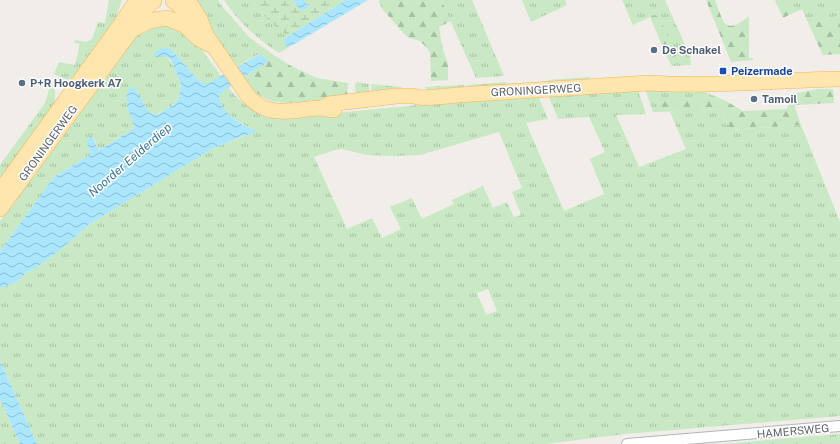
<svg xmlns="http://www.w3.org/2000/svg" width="840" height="444" font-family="'Public Sans',sans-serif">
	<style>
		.grass { fill: url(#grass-tufts); fill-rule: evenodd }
		.forest { fill: url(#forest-firs) }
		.wetland { fill: url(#wetland-marsh) }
		.water { fill: url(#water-waves) }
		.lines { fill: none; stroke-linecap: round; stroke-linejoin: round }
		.street-casing { stroke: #b3b6ba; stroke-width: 12 }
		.primary-casing { stroke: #f6b35c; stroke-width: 16 }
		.street { stroke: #fff; stroke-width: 10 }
		.primary { stroke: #ffe6af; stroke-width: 15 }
		.service-dot { fill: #5c6f8a; stroke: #fff; stroke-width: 1.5 }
		.transit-dot { fill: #1a4fb4; stroke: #fff; stroke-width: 1.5 }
		.labels { text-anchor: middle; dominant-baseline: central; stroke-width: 3; stroke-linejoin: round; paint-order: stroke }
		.service-label { font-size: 11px; font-weight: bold; fill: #4e5e75; stroke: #fff; text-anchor: start }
		.transit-label { font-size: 11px; font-weight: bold; fill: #164399; stroke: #fff; text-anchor: start }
		.street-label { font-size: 11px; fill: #5f6468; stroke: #fff }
		.water-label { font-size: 12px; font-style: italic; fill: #3a779a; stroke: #fff }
	</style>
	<defs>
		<pattern id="grass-tufts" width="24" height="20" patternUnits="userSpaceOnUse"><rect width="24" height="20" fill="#c9e9c4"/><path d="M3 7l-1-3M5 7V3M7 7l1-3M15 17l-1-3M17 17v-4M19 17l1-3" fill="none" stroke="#a6c0a3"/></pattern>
		<pattern id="forest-firs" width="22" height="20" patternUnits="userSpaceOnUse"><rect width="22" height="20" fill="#c9e9c4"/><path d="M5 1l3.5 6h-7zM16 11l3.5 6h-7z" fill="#a6c0a3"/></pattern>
		<pattern id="wetland-marsh" width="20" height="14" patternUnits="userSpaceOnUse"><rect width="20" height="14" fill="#c9e9c4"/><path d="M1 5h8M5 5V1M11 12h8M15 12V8" fill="none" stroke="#a6c0a3"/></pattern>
		<pattern id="water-waves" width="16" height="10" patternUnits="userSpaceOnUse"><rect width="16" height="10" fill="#aae7ff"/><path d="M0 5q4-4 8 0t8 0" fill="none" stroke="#8ebfd2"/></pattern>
	</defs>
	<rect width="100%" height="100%" fill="#f1ede8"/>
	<g class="grass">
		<polygon points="109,0 122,0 115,20 72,78 67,80 54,74 59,62 75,65 80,44 73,42 76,40 86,42 92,39 98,22 105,23"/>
		<polygon points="192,0 218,0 221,5 249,37 275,56 269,61 259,54 237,66 201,16"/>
		<path d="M224,0H253C264,18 271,24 288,36L285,38L284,44L289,47L279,53C259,40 237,21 224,0Z"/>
		<polygon points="441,0 472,0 504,76 476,78"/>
		<polygon points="522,0 565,0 567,5 531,22"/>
		<polygon points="622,0 665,0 690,56 691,65 672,66 668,59 676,56 654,15 633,25"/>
		<polygon points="785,0 840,0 840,15 809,25 802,9 791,14"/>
		<path d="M172,23L197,43L221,76L207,85L199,81L171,49L164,56C171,60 173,65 176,73C184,90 183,99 166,109C160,113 156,116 149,112L135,88L128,109L135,128L99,150L94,139L87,142L90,155L54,177L0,251V221L140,29Z"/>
		<polygon points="590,77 588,83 551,85 548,80"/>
		<polygon points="48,80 55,91 55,103 0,178 0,165 45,103 50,86 44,85 45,81"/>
		<polygon points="357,82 369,84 370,96 356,94 355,85"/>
		<polygon points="506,82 505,85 471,89 468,85"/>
		<polygon points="371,84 402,87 400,94 372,96"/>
		<polygon points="464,85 462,90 428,93 425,87"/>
		<path d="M228,87C244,107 258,117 284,118L490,98L538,96L548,119L526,123L564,211L604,194L590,159L605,152L589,117L558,119L548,95L638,90L646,114L616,115L639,167L686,149L670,112L692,110L662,99V112H653L645,89L700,90L724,100L705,97H698V110L721,109L730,130L801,125L840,222V416L625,434L546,444H37L0,361V288L17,282L26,273L37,267L58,252L90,224L212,149L241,137L257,132C243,123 220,115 219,95ZM499,132L522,188L512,192L521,215L514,217L507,202L493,208L483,186L452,200L454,204L422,219L412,198L390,207L401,229L382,238L372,218L347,229L314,157L335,150L342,149L367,155L393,156L420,155ZM488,289L497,311L486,315L477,293Z"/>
		<polygon points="0,399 20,444 0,444"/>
		<polygon points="840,434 840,444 721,444"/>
	</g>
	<g class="forest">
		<polygon points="379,0 441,0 451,21 439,27 443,50 448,63 448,80 431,81 430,53 426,47 420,41 409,38 404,34 392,20 382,9"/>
		<path d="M706,0H715C724,23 724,36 749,16V58H753V60L731,62Z"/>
		<polygon points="775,0 785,0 791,14 783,18"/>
		<polygon points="654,15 659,17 676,56 668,59 650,17"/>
		<polygon points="840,15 840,54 823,55 809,25"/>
		<path d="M275,56L291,66L317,78L348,83L347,99C333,100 320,101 306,102C278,104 261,104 244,78Z"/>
		<polygon points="818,89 833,89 834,103 794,105 801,125 730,130 721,109 698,110 698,97 705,97 724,100 743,111 786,109 797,93"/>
		<polygon points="692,98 692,111 662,112 662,99"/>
	</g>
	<path class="wetland" d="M253,0H293L300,10L309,8L304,0H346L288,36C271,24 264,18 253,0Z"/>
	<g class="water">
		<polygon points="293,0 304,0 309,8 300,10"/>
		<polygon points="346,0 368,0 293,45 289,47 284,45 285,38"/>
		<path d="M162,48L171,49L199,81L207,84L260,54L269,61L225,90L219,95C220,114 243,125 258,132L240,137L212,149L90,224L58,252L37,267L26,273L17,282L0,288V251L54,177L90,155L87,142L91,135L99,150L135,128C130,116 122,99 130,87L135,88L149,112L153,114H159L174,104L179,98L181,85L171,60L164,56L156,57L154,55L156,51Z"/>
		<polygon points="0,361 37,444 20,444 0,399"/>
	</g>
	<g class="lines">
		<g class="street-casing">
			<polyline id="street" points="627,444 840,426"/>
		</g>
		<g class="primary-casing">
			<g id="primary">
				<path d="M188,0L200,19L206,35L248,96C270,120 293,109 321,108C326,108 329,110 334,110"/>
				<polyline points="173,1 177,3 194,25"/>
				<polyline points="132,30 149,21 167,18 184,25 199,39 211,45"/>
				<path d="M324,107L329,104L396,96H413L423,98L472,94L649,83C712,87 777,80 840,79"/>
				<polyline points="0,191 121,24 137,0"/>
				<path d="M0,209L131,31C137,21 144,7 154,1"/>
			</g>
		</g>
		<use href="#street" class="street"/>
		<use href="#primary" class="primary"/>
	</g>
	<g class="service-dot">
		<circle cx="654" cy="50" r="4"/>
		<circle cx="22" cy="83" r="4"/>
		<circle cx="754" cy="99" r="4"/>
	</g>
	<rect class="transit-dot" x="719" y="67" width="8" height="8" rx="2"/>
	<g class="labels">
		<g class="service-label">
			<text x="662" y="50">De Schakel</text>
			<text x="30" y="83">P+R Hoogkerk A7</text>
			<text x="762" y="99">Tamoil</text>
		</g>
		<g class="transit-label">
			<text x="731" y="71">Peizermade</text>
		</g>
		<g class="street-label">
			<text transform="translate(536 90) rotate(-3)">GRONINGERWEG</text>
			<text transform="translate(48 143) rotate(-54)">GRONINGERWEG</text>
			<text transform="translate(793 431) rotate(-5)">HAMERSWEG</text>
		</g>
		<g class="water-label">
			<text transform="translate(130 160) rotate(-41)">Noorder Eelderdiep</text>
		</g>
	</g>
</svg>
